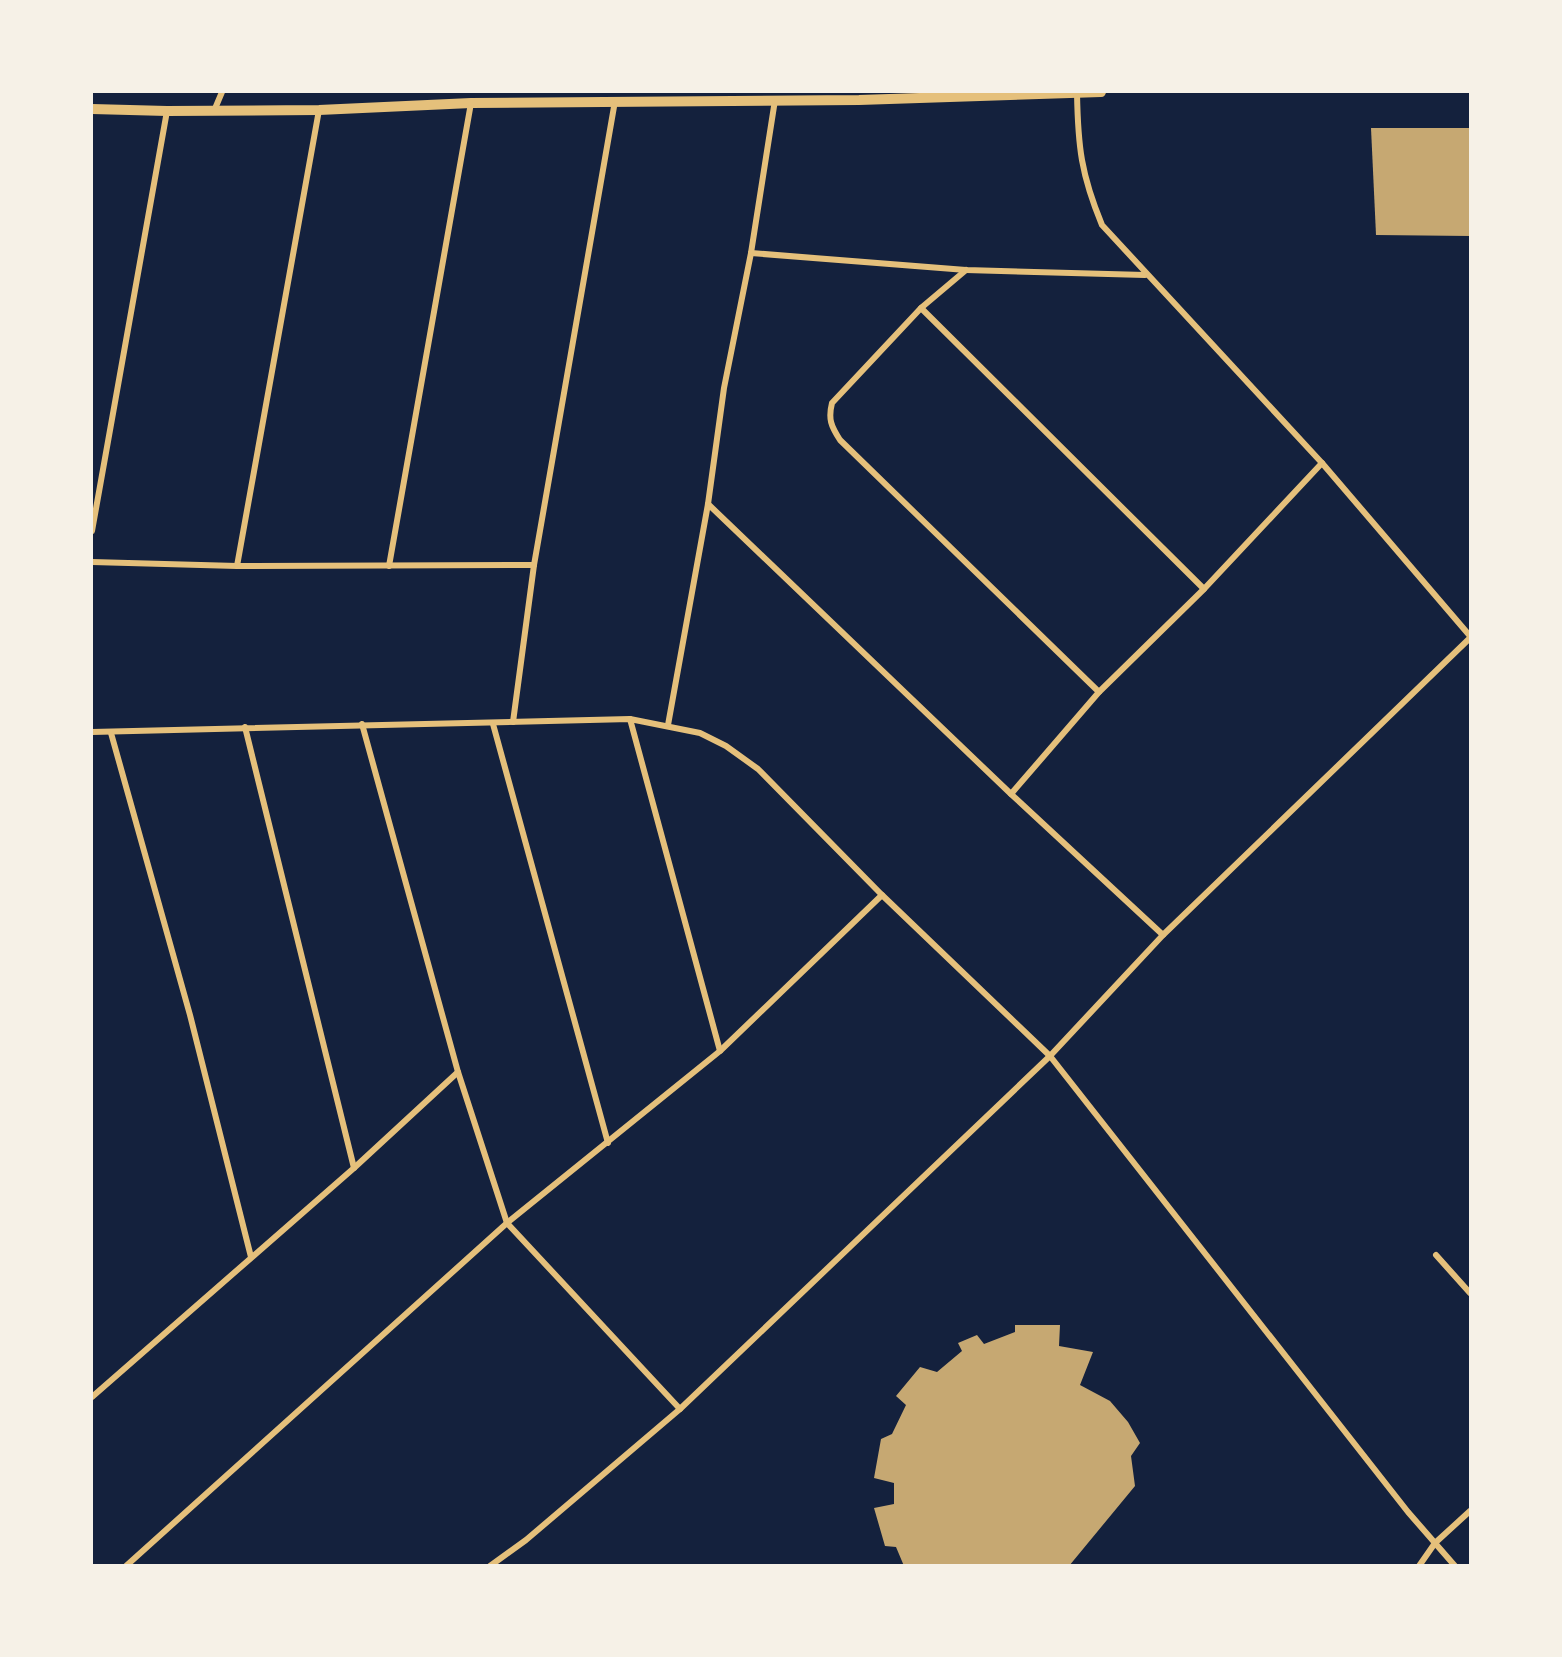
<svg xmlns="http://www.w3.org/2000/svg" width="1562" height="1657" font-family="Quicksand,sans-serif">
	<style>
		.building { fill: #c6a872 }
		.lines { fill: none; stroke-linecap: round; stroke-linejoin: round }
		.minor { stroke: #e5c07b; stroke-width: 6 }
		.tertiary { stroke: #e5c07b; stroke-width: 10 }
	</style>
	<rect width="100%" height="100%" fill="#14213d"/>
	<g class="building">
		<polygon points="1371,128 1470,128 1470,236 1376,235"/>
		<polygon points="1015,1325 1060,1325 1059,1346 1093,1352 1080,1385 1110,1401 1128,1422 1140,1443 1131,1456 1135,1486 1069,1566 904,1566 896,1547 885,1546 874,1508 894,1504 894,1483 874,1478 881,1439 892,1434 906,1405 896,1396 920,1367 937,1372 962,1351 958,1343 977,1335 984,1344 1015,1332"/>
	</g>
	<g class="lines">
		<g class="minor">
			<path d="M1077,93C1078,147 1081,174 1102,225L1322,463L1470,636"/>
			<polyline points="214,111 222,92"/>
			<polyline points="751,253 966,270 1145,275"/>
			<path d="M966,270L921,308L832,403C828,419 831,426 840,440L1099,692"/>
			<polyline points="921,308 1204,589"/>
			<polyline points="708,504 1011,794 1163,935"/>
			<polyline points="92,531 167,111"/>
			<polyline points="92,562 237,566 534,565"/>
			<polyline points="237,566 319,110"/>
			<polyline points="389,566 471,103"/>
			<polyline points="630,719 720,1051"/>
			<polyline points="513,722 534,565 615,101"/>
			<polyline points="362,724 458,1072 507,1223 680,1409"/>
			<polyline points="493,724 608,1143"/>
			<polyline points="668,725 708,504 724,388 751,253 775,100"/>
			<polyline points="245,727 354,1168"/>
			<polyline points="92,732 630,719 700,733 726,746 758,769 882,895 1050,1056 1408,1512 1455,1566"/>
			<polyline points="111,733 190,1015 251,1257"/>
			<polyline points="1011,794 1099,692 1204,589 1322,463"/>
			<polyline points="1436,1255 1470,1293"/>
			<polyline points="92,1397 354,1168 458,1072"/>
			<polyline points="126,1566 507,1223 720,1051 882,895"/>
			<polyline points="490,1566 526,1540 680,1409 1050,1056 1163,935 1470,638"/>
			<polyline points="1419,1566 1435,1543 1470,1511"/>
		</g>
		<polyline class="tertiary" points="92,109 167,111 319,110 471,103 859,100 1101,92"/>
	</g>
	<rect width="1562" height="1657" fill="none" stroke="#f6f1e7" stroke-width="186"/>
</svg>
